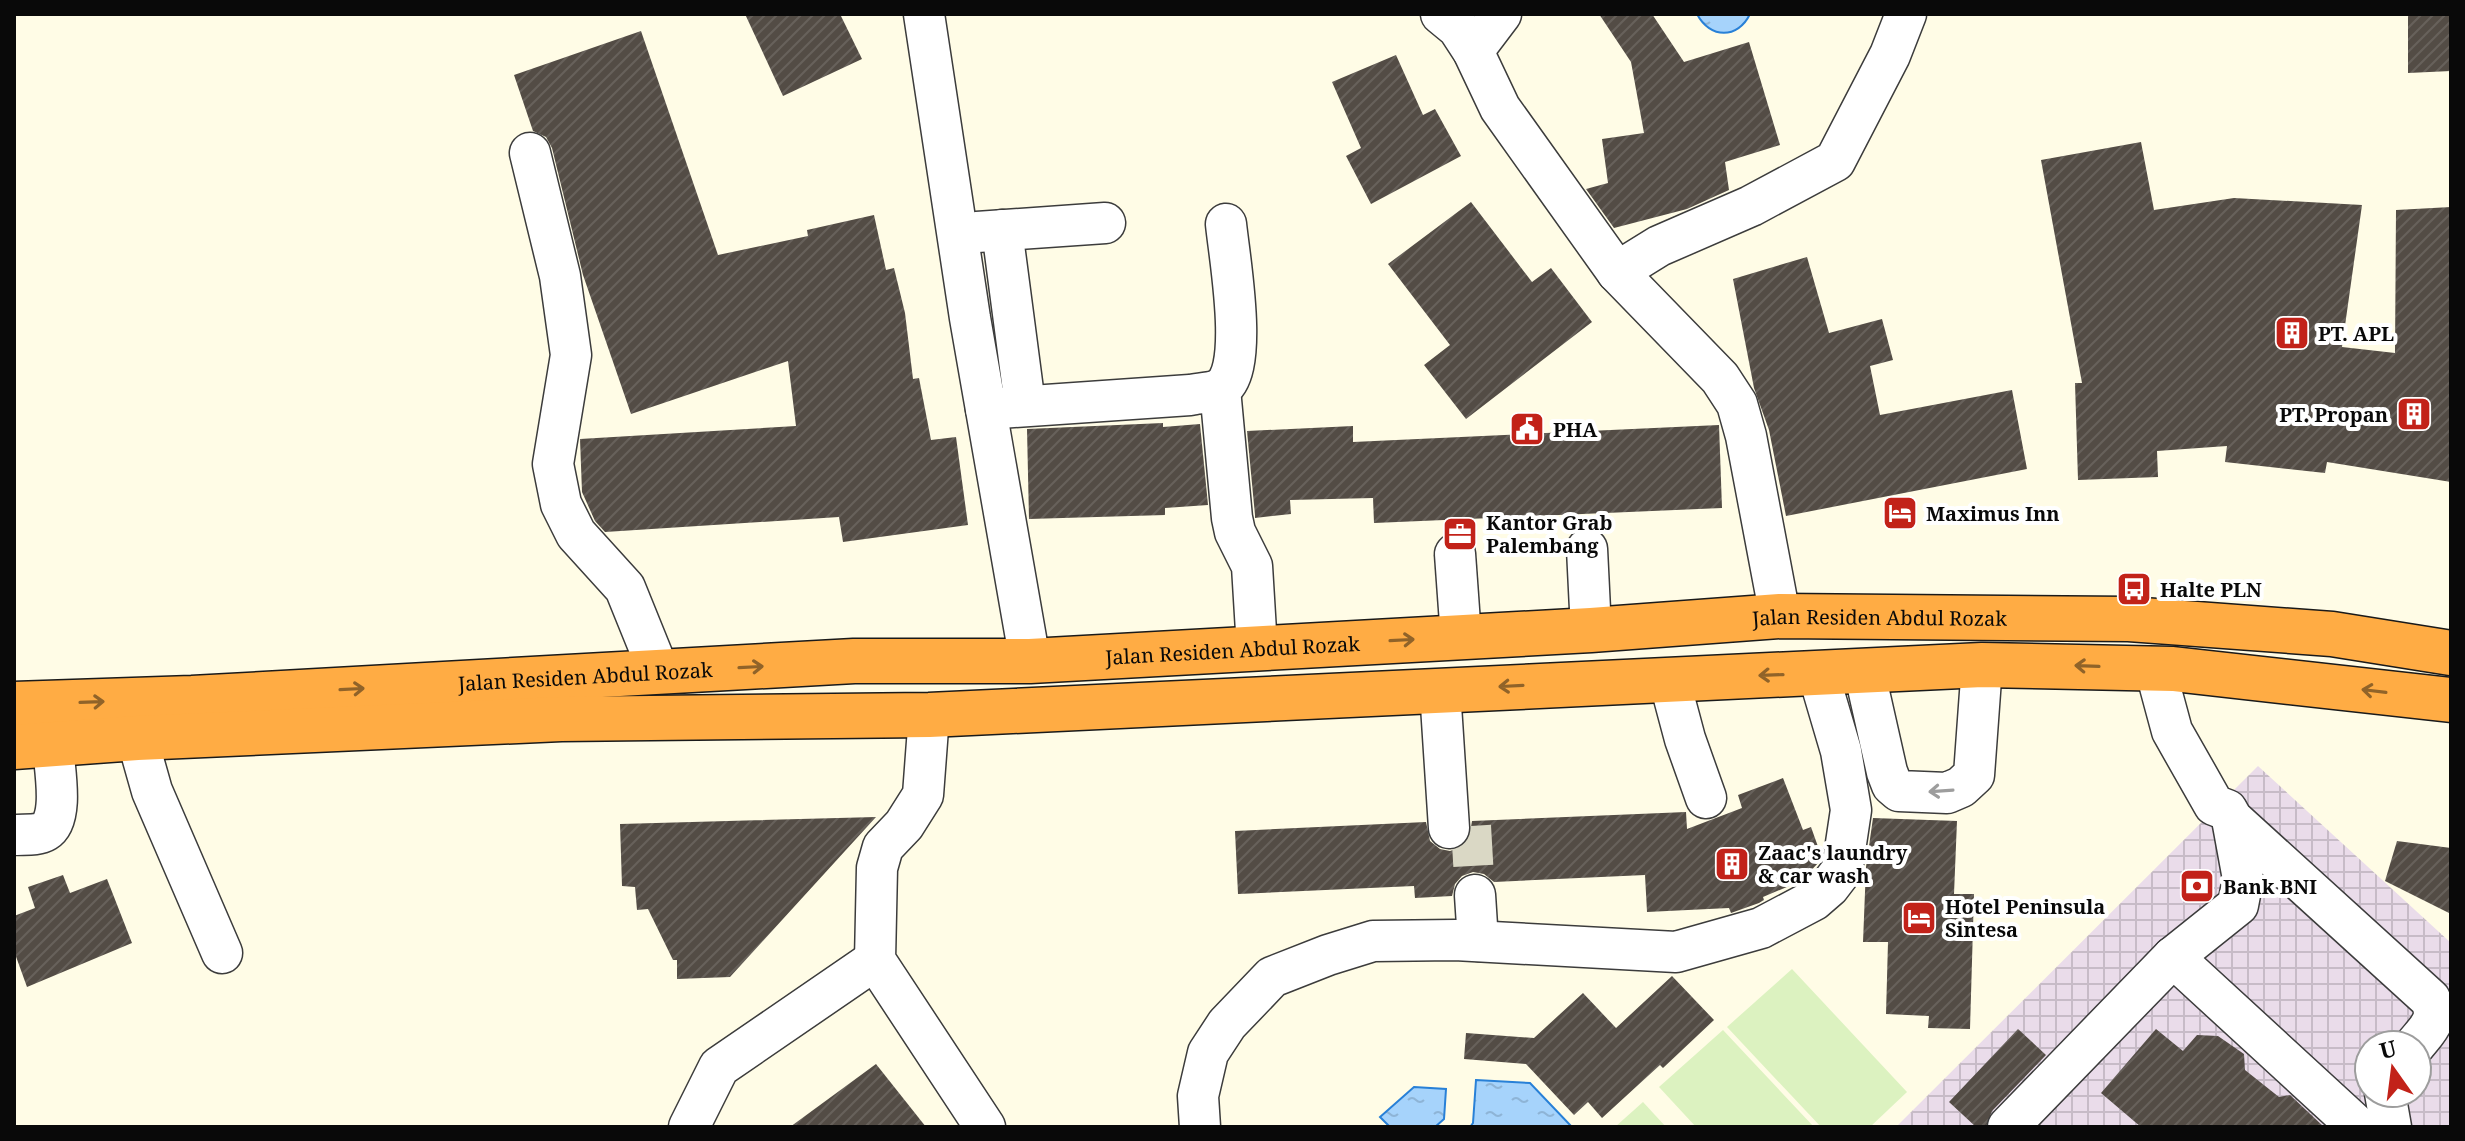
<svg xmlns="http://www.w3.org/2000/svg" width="2465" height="1141" font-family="'Noto Serif',serif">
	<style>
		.industrial { fill: url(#industrial-grid); fill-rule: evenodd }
		.pitch { fill: #dcf2c0 }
		.water { fill: url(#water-ripples); stroke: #2880d7; stroke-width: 2 }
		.building { fill: url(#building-hatch) }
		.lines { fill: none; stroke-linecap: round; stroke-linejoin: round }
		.minor-tunnel { stroke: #dad8c5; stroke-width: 40; stroke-dasharray: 40 20; stroke-linecap: butt }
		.minor-casing { stroke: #3c3c3c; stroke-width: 43 }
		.highway-casing { stroke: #1a1a1a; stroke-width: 47 }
		.minor { stroke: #fff; stroke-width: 40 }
		.highway { stroke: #ffac44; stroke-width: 44 }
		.oneway { stroke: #906329 }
		.oneway2 { stroke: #9d9d9d }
		.labels { text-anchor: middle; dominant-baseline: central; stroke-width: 8; stroke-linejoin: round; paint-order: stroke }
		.poi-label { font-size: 20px; font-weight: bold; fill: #090909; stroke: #fff; text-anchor: start }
		.street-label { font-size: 20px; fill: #090909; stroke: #fff }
	</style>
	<defs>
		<pattern id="industrial-grid" width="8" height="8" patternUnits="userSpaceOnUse" patternTransform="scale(2)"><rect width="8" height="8" fill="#eadcea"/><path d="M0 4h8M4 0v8" fill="none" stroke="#c7bbc7"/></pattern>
		<pattern id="water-ripples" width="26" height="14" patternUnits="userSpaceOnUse" patternTransform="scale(2)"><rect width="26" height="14" fill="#a6d3fb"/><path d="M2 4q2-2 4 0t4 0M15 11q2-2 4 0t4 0" fill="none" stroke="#8eb4d6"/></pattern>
		<pattern id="building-hatch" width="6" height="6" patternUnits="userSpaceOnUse" patternTransform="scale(2)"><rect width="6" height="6" fill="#534c45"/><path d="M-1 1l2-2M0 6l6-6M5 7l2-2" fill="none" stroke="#67615b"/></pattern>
	</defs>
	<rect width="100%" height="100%" fill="#fffce6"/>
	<path class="industrial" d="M2258,766L2451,943V1127H1896ZM2369,1045H2417V1093H2369Z"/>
	<g class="pitch">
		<polygon points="1792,969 1907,1092 1870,1127 1821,1127 1727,1027"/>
		<polygon points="1723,1030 1814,1127 1696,1127 1659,1087"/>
		<polygon points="1643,1102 1666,1127 1615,1127"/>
	</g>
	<g class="water">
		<path d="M1697,14H1750C1738,39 1710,39 1697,14Z"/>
		<polygon points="1476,1080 1530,1083 1572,1127 1470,1127 1473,1123"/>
		<polygon points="1414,1087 1446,1089 1444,1119 1435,1127 1390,1127 1380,1117"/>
	</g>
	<g class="building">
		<polygon points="745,14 840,14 862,59 783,96"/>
		<polygon points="1599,14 1652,14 1684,62 1749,42 1780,145 1725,162 1729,190 1687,209 1614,228 1586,189 1608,183 1602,139 1644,133 1631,62"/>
		<polygon points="2408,14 2451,14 2451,71 2408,73"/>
		<polygon points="641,31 718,255 808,236 807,230 874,215 886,270 894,268 905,313 913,379 919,378 931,440 956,437 968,525 843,542 839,517 605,532 595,521 582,492 580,439 796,426 788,361 631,414 583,275 552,148 546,137 533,131 514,75"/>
		<polygon points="1396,55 1423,115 1435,109 1461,156 1371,204 1346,156 1361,148 1332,82"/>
		<polygon points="2141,142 2154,210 2234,198 2362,205 2342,347 2395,353 2396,210 2451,207 2451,482 2327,462 2325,473 2225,462 2227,446 2157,451 2158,477 2078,480 2075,383 2082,383 2041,160"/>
		<polygon points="1471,202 1532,282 1551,268 1592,322 1466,419 1424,365 1450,345 1388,264"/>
		<polygon points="1807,257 1829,333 1882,319 1893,360 1870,366 1880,415 2012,390 2027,469 1786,516 1769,430 1754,388 1733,279"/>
		<polygon points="1163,423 1163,427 1200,424 1208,505 1165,508 1165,515 1029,519 1027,429"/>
		<polygon points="1719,425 1722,508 1374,523 1373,498 1290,500 1291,514 1255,518 1255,515 1247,431 1353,426 1353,442"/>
		<polygon points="1783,778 1803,830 1811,827 1821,855 1820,861 1801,881 1763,897 1764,900 1759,903 1731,913 1729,908 1647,912 1645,875 1494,882 1484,874 1473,872 1462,876 1455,884 1452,896 1415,898 1414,886 1238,894 1235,831 1426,822 1430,841 1440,849 1450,851 1461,847 1469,839 1472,821 1686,812 1687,829 1742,808 1738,795"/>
		<polygon points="876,817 730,977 677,979 677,960 673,960 648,909 637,910 635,887 622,886 620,824"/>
		<polygon points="1873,818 1957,821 1954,894 1974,894 1970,1029 1928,1028 1929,1016 1886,1014 1888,942 1863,942 1866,867"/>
		<polygon points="2397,841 2451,848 2451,914 2385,881"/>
		<polygon points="63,875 70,893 107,879 132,943 27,987 14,951 14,916 35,908 28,887"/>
		<polygon points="1672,976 1714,1020 1663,1068 1660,1065 1602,1118 1588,1102 1574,1115 1526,1064 1464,1059 1466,1033 1534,1038 1583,993 1616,1028"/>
		<polygon points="2018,1029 2046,1055 1992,1111 1986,1127 1976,1127 1949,1102"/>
		<polygon points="2156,1029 2183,1051 2197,1035 2218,1036 2244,1054 2245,1070 2279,1097 2290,1095 2324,1127 2141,1127 2101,1093"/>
		<polygon points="876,1064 926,1127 790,1127"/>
	</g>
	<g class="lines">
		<polyline class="minor-tunnel" points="1471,826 1475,895"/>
		<g class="minor-casing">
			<g id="minor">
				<polyline points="924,14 970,318 1030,661"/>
				<polyline points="1441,14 1458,28 1473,51 1500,108 1617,272 1720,378 1737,404 1746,436 1780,616"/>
				<polyline points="1473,51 1501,14"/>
				<polyline points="530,153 560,276 571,355 553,464 561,504 576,534 625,588 659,672"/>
				<polyline points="1002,230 1025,405"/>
				<polyline points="977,232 1105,223"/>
				<polyline points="1617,272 1659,246 1751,206 1835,161 1890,55 1906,14"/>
				<polyline points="1220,389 1232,518 1235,532 1252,566 1257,648"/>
				<path d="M986,409L1190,395C1199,393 1214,393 1221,388C1250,371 1229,255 1226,224"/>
				<polyline points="1587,549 1591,630"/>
				<polyline points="1455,554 1461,637"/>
				<path d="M2155,668L2172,731L2214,805L2227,810L2232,819L2430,999C2441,1019 2427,1030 2415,1045"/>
				<polyline points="1864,670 1887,772 1892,785 1899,791 1947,793 1961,787 1974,775 1982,665"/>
				<polyline points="1669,679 1685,739 1706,798"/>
				<polyline points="1440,690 1449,828"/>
				<polyline points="929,715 923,795 904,825 883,847 877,868 875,960 985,1127"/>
				<polyline points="137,738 152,791 222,953"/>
				<path d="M14,835C23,834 37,836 45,831C65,819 54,767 53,746"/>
				<polyline points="1475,895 1478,941"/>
				<polyline points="2173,957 2358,1127"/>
				<polyline points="2385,1093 2391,1127"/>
				<polyline points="689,1127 719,1067 875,960"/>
				<polyline points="1200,1127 1198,1096 1208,1053 1227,1024 1272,977 1328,955 1373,941 1455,940 1676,952 1761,928 1814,900 1829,887 1842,870 1851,810 1841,751 1818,673"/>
				<polyline points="2008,1127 2173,957 2238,905 2243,879 2232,819"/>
			</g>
		</g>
		<g class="highway-casing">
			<g id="highway">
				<path id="s1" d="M14,704L192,698L854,661H1030L1591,630L1780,616L2129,619L2332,634L2451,653"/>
				<polyline points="14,747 137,738 561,719 929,715 1982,665 2173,669 2451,700"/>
			</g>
		</g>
		<use href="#minor" class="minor"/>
		<use href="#highway" class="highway"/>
	</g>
	<defs><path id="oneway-shaft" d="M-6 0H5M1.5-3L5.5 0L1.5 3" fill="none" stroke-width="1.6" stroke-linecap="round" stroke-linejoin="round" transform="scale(2)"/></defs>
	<g class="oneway">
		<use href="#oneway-shaft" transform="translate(1402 640) rotate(-3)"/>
		<use href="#oneway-shaft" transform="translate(2087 666) rotate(-178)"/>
		<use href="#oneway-shaft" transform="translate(751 667) rotate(-3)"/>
		<use href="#oneway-shaft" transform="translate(1771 675) rotate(178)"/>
		<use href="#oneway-shaft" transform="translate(1511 686) rotate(177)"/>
		<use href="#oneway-shaft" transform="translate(352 689) rotate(-3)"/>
		<use href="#oneway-shaft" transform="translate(2374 691) rotate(-173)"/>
		<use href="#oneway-shaft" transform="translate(92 702) rotate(-2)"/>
	</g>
	<use class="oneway2" href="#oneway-shaft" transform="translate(1941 791) rotate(176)"/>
	<defs>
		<g id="building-square" transform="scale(1.8)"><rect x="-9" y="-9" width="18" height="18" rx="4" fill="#c22219" stroke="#fff"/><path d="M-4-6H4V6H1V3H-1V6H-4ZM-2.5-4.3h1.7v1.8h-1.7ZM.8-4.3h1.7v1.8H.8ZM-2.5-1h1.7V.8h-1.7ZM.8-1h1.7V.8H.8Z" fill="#fff"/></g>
		<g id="civic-square" transform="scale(1.8)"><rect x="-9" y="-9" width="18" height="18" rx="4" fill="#c22219" stroke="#fff"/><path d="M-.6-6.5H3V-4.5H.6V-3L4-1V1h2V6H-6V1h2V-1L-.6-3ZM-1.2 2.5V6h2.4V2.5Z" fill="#fff"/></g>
		<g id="hotel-square" transform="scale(1.8)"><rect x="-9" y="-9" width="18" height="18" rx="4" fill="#c22219" stroke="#fff"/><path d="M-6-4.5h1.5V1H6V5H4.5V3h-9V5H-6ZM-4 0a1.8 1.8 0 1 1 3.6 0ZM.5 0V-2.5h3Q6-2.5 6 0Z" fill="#fff"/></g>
		<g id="office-square" transform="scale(1.8)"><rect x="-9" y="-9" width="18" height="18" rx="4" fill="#c22219" stroke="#fff"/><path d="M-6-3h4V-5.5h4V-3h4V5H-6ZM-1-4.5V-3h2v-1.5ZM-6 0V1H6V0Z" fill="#fff"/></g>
		<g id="bus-square" transform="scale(1.8)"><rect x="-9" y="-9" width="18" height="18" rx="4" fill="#c22219" stroke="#fff"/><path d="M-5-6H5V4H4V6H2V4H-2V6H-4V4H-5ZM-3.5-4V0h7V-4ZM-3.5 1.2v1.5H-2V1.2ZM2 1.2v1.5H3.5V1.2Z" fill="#fff"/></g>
		<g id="bank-square" transform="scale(1.8)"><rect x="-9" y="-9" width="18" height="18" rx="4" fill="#c22219" stroke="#fff"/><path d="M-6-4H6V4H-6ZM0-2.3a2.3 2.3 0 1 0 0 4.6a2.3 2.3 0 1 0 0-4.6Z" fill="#fff"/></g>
	</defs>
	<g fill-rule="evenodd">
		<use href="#building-square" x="2292" y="333"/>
		<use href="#building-square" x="2414" y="414"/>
		<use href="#civic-square" x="1527" y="429"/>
		<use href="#hotel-square" x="1900" y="513"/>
		<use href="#office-square" x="1460" y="534"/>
		<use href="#bus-square" x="2134" y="589"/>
		<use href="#building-square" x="1732" y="864"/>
		<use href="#bank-square" x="2197" y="886"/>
		<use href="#hotel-square" x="1919" y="918"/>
	</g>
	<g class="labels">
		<g class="poi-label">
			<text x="2318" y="333">PT. APL</text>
			<text x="2388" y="414" text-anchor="end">PT. Propan</text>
			<text x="1553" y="429">PHA</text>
			<text x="1926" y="513">Maximus Inn</text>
			<text x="1486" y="522">Kantor Grab<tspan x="1486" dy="23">Palembang</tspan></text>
			<text x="2160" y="589">Halte PLN</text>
			<text x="1758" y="852">Zaac's laundry<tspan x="1758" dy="23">&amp; car wash</tspan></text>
			<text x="2223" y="886">Bank BNI</text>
			<text x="1945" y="906">Hotel Peninsula<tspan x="1945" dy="23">Sintesa</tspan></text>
		</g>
		<g class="street-label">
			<text stroke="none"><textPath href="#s1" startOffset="1868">Jalan Residen Abdul Rozak</textPath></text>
			<text stroke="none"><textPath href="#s1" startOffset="1220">Jalan Residen Abdul Rozak</textPath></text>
			<text stroke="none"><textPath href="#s1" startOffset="572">Jalan Residen Abdul Rozak</textPath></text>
		</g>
	</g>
	<rect width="2465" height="1141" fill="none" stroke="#090909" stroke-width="32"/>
	<g transform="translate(2393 1069) rotate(346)"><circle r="38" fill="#ffffff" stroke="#9d9d9d" stroke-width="2"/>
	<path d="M0-6L14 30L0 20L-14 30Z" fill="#c22219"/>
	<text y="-12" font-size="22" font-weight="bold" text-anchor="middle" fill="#090909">U</text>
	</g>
</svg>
